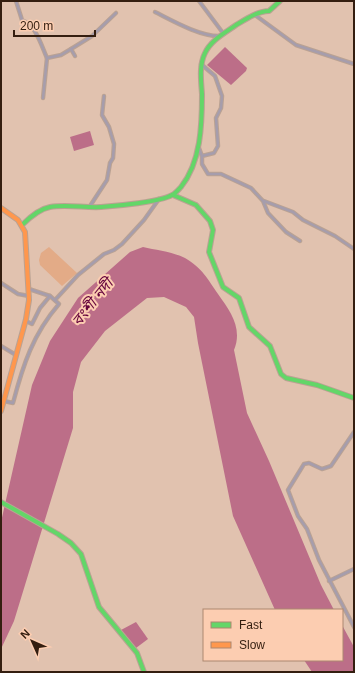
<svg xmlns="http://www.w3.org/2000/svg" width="355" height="673" font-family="Helvetica,'Noto Sans Bengali',sans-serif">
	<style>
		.green { fill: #e3ab87 }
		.water { fill: #bc6e88 }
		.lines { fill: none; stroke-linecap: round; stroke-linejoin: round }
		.street-casing { stroke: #baa293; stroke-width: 4.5 }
		.fast-casing { stroke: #baa293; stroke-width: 6 }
		.slow-casing { stroke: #baa293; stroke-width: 6 }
		.street { stroke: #a69dac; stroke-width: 2.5 }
		.fast { stroke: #63d668; stroke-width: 4 }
		.slow { stroke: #ff974d; stroke-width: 4 }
		.labels { text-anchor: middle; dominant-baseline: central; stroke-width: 4; stroke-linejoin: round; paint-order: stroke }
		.water-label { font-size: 15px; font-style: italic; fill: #65033c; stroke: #fccdb1 }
	</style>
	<rect width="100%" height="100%" fill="#e1c2af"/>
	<polygon class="green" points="49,247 77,273 62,286 40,265 39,260 41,253"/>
	<g class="water">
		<polygon points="225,47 247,68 246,71 231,85 207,65"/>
		<polygon points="90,131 94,145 74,151 70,137"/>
		<path d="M143,247C156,250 173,252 185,258C203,269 207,278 218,294C230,311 243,328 234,350L247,413L269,461L321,585L334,610H275L233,516L198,343L194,317L186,307L164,297L147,298L105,331L81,362L73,392V428L14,621L1,649V522L32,385L50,341L78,298L130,252Z"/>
		<polygon points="136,622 148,639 136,648 121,630"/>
		<polygon points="342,625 354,647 354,672 312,672 304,660 342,660"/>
	</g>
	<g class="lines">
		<g class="street-casing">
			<g id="street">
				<path d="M16,1L22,20C36,25 41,45 47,58"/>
				<polyline points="199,1 223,33"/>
				<path d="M155,12C173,21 199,36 219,36"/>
				<polyline points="255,15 296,45 354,64"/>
				<polyline points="75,56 71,49 92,36 116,13"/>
				<polyline points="43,98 47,58 61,55 71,49"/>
				<polyline points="199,148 202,156 214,153 218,146 216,118 221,108 222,96 215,76 201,64"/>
				<polyline points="202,156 202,164 208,174 221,174 251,188 263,201 268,213 286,232 300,241"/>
				<polyline points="264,201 293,212 303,220 335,236 354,249"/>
				<polyline points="90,206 107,180 110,163 113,158 114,144 109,127 102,115 104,96"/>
				<polyline points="1,283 18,294 29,296"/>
				<polyline points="55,300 78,275 104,254 114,250 122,244 144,220 159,199"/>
				<polyline points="26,321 32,324 40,308 50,296 29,289"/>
				<polyline points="1,346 16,355"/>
				<path d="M4,401L13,403C23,365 33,334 59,304L50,296"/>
				<polyline points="354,432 331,466 322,469 309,463 304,464 288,490 298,516 307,529 319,560 354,627"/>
				<polyline points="329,581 354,569"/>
			</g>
		</g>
		<g class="fast-casing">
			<g id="fast">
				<polyline points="173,195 196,205 210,221 213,230 209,252 223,287 239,298 249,327 270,346 281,374 286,378 317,385 354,398"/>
				<path d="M22,225C29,218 39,209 50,207C66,204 85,208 101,207C116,206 160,202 172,195C175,194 179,189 181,187C201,162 202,125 202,94C201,81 199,65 205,53C211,40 225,33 236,25C246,19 258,11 269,11L280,1"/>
				<polyline points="1,502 58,534 71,543 81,554 99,607 137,653 144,672"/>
			</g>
		</g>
		<g class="slow-casing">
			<polyline id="slow" points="1,208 18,220 25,232 29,300 26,319 1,411"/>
		</g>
		<use href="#street" class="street"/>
		<use href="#fast" class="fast"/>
		<use href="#slow" class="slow"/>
	</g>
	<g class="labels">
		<g class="water-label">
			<text transform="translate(92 302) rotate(-51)">বংশী নদী</text>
		</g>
	</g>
	<rect width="355" height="673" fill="none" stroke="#341e10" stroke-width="4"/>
	<rect x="203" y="609" width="140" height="52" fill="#fccdb1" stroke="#ac8771"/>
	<rect x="211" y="622" width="20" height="6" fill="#63d668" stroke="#ac8771"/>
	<text x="239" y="629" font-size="12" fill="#341e10">Fast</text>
	<rect x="211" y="642" width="20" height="6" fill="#ff974d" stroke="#ac8771"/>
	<text x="239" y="649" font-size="12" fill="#341e10">Slow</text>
	<g transform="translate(32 641) rotate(315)" stroke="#fccdb1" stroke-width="3" paint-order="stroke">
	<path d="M0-3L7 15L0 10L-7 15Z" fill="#341e10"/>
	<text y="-6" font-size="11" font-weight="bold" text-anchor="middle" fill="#341e10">N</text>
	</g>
	<path d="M14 30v6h81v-6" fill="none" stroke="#341e10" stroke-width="2"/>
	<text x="20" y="30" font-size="12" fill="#341e10" stroke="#fccdb1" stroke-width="3" paint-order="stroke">200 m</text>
</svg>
